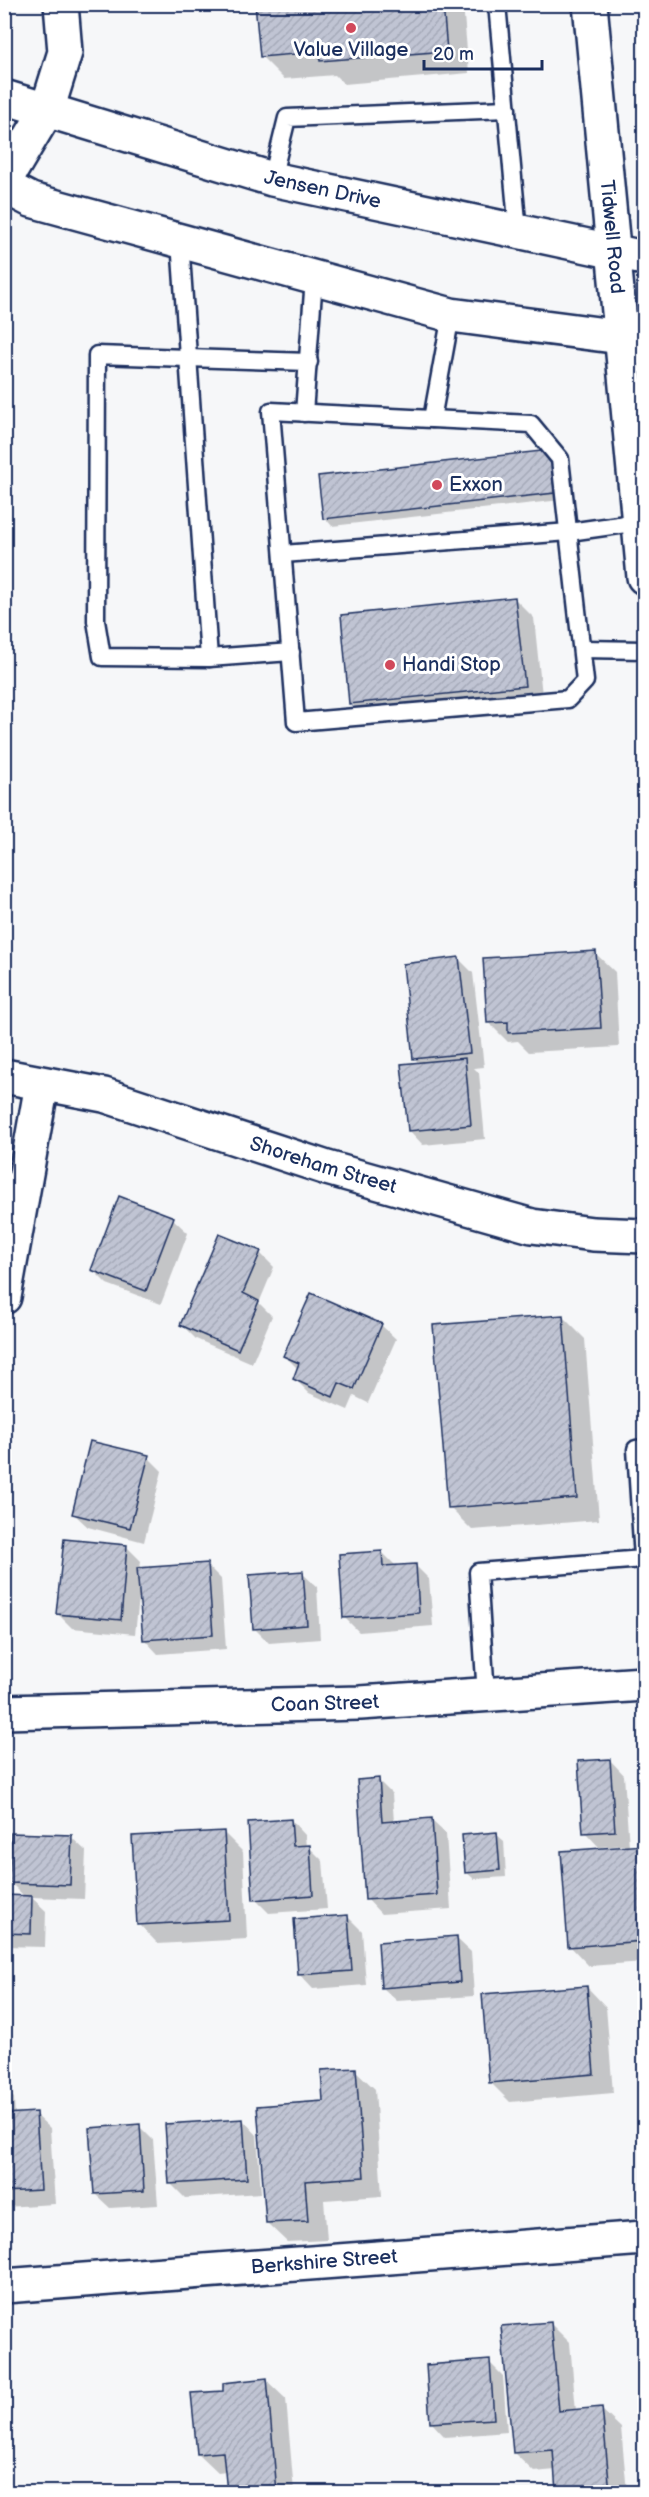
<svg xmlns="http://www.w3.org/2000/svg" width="649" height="2497" font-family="'Balsamiq Sans',sans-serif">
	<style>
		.shadow { fill: #0003 }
		.building { fill: url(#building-hatch); stroke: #1b2f5e; stroke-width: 1.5 }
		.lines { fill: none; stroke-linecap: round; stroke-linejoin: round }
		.service-casing { stroke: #1b2f5e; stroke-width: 21 }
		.minor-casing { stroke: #1b2f5e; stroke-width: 38 }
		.secondary-casing { stroke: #1b2f5e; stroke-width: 38 }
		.service { stroke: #fff; stroke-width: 16 }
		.minor { stroke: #fff; stroke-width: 33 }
		.secondary { stroke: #fff; stroke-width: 33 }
		.poi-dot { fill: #d1495b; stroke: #fff; stroke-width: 2 }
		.labels { text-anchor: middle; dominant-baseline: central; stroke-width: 6; stroke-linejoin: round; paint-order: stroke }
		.poi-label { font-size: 20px; fill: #1b2f5e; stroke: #fff; text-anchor: start }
		.street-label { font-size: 20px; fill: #1b2f5e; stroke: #fff }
	</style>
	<defs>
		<pattern id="building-hatch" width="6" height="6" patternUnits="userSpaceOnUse" patternTransform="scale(1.5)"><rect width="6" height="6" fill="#c0c4d3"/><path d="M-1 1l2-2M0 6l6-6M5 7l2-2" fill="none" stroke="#a4a9b8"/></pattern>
	</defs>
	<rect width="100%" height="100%" fill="#f6f7f9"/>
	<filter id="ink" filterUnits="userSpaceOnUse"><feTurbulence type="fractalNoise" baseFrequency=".0167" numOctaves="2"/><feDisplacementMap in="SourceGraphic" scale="12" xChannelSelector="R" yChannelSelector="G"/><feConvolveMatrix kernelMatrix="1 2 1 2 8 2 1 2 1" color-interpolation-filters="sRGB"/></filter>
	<g filter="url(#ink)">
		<g class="shadow">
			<polygon points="257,4 463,4 469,73 344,84 335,75 284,79 261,56"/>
			<polygon points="556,459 561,500 332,526 325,518"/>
			<polygon points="515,599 534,618 543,705 370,722 351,703"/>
			<polygon points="595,953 615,972 619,1047 529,1052 518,1041 508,1042 489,1023"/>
			<polygon points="459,959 473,973 484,1067 474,1068 479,1073 485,1139 423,1145 409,1130 419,1063 415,1059"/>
			<polygon points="173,1219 188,1233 161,1304 107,1284 93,1270"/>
			<polygon points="260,1253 274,1267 259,1303 272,1316 252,1363 196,1339 182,1325"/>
			<polygon points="562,1316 585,1339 599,1520 472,1530 449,1507"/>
			<polygon points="381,1325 396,1339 368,1403 354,1396 348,1410 309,1393 294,1378 298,1369 285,1356"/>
			<polygon points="148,1457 162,1471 144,1542 88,1527 73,1513"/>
			<polygon points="127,1547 141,1561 140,1569 207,1565 221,1579 226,1649 158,1654 144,1639 140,1589 135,1634 72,1628 58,1614"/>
			<polygon points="382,1552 396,1566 415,1565 429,1579 433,1626 359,1632 344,1617"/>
			<polygon points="302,1573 317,1587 320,1639 269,1643 254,1628"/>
			<polygon points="610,1760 624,1775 629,1847 644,1846 644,1962 589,1966 570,1946 624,1848 624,1845 599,1847 585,1832"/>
			<polygon points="378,1780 392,1794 394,1822 431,1820 446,1834 451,1909 381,1914 367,1899"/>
			<polygon points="291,1820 305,1835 306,1847 309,1847 323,1861 327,1909 269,1913 255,1899"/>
			<polygon points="223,1832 243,1852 247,1939 158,1944 139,1924"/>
			<polygon points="496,1834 504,1841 506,1877 474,1879 466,1872"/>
			<polygon points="71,1837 86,1851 84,1899 31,1897 46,1911 45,1947 4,1946 4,1896 25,1897 10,1882"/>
			<polygon points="347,1916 362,1931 366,1985 313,1989 299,1974"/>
			<polygon points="456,1938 471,1952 474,1996 397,2001 382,1987"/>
			<polygon points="587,1987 606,2007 613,2093 510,2102 490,2082"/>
			<polygon points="355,2070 375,2089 382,2196 324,2200 327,2240 287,2242 267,2223 324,2103"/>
			<polygon points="4,2088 14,2098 15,2115 35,2114 50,2128 55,2204 4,2207"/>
			<polygon points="243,2120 257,2135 261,2193 185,2198 171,2184"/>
			<polygon points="139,2126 153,2140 158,2205 110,2208 95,2194"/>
			<polygon points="550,2323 570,2343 576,2411 601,2409 621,2428 627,2492 558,2492 556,2470 534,2472 514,2453"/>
			<polygon points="489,2362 503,2376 507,2432 445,2437 431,2422"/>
			<polygon points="266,2380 286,2399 294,2492 228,2492 226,2472 218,2473 198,2454 225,2392"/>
		</g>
		<g class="building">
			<polygon points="255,4 443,4 447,51 320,61 319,52 260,57"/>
			<polygon points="550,450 555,493 323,519 318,476"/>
			<polygon points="515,597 525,686 349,704 341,615"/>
			<polygon points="596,951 601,1028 508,1033 508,1022 487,1023 483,958"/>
			<polygon points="459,957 470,1053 413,1059 403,964"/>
			<polygon points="465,1058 471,1125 408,1131 401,1064"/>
			<polygon points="119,1196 174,1217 146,1291 91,1270"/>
			<polygon points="219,1234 261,1251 243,1293 259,1301 238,1350 180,1325"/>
			<polygon points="311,1293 382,1324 354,1389 339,1383 333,1397 293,1379 299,1363 283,1356"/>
			<polygon points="563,1315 577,1498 448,1508 433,1325"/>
			<polygon points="90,1441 149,1455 130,1528 72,1514"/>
			<polygon points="64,1539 127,1545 121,1620 56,1614"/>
			<polygon points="382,1551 383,1566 416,1564 419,1613 343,1618 339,1554"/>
			<polygon points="208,1563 213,1635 143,1640 137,1568"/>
			<polygon points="303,1571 307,1625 253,1629 249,1575"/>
			<polygon points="610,1759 615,1831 583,1833 578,1761"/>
			<polygon points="379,1778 382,1822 432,1818 437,1895 365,1900 357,1780"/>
			<polygon points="291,1819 293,1846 310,1845 313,1895 253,1900 248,1822"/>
			<polygon points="224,1831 229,1920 137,1925 132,1836"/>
			<polygon points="497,1832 500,1870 465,1873 462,1835"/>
			<polygon points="11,1833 72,1835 70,1885 9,1883"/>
			<polygon points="644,1845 644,1941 568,1947 561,1851"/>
			<polygon points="4,1895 32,1896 31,1934 4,1933"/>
			<polygon points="348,1915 352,1971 298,1975 294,1919"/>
			<polygon points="457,1936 460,1982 381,1988 378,1942"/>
			<polygon points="587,1986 594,2074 489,2083 482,1994"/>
			<polygon points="356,2068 364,2177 305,2181 308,2221 266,2223 257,2106 323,2101 321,2070"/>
			<polygon points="36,2112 41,2190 4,2192 4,2114"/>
			<polygon points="243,2119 247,2179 169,2184 165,2124"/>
			<polygon points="140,2124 144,2191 94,2194 89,2128"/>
			<polygon points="551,2322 559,2411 602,2407 610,2492 556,2492 553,2450 513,2453 501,2326"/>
			<polygon points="490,2360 494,2419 430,2423 426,2365"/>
			<polygon points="267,2378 277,2492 227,2492 223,2452 197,2454 191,2393 223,2391 223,2383"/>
		</g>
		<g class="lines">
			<g class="service-casing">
				<g id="service">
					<polyline points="497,4 518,232"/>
					<polyline points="272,179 287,118 507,109"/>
					<polyline points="180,241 209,658"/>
					<polygon points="271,411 531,424 560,459 585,681 568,699 296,722"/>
					<polyline points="304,413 314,278"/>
					<polyline points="432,419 451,315"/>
					<polyline points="283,554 569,532 640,522"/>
					<polyline points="582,649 644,650"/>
					<polyline points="291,652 209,658 102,657 96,621 97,355 309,362"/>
					<polyline points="486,1696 478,1572 643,1559 636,1449 644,1448"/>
				</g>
			</g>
			<g class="minor-casing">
				<g id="minor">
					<polyline points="4,182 47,110 65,52 61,4"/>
					<path id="s1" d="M4,1076L104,1095L327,1168L532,1226L593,1234L644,1236"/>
					<polyline points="4,1297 42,1084"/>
					<path id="s2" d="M4,1712L360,1703L644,1684"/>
					<path id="s3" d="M4,2286L644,2238"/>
				</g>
			</g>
			<g class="secondary-casing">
				<g id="secondary">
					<path id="s4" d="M590,4L644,577"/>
					<path id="s5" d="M4,97L272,179L644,258"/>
					<polyline points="4,186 31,200 451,315 644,340"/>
				</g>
			</g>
			<use href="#service" class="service"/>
			<use href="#minor" class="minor"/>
			<use href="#secondary" class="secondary"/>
		</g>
	</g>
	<g class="poi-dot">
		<circle cx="351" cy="28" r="6"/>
		<circle cx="437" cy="485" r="6"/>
		<circle cx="390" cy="665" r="6"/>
	</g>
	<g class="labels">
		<g class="poi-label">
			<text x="351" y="50" text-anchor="middle">Value Village</text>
			<text x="449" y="485">Exxon</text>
			<text x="402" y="665">Handi Stop</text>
		</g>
		<g class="street-label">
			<text stroke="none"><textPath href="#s5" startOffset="332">Jensen Drive</textPath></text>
			<text stroke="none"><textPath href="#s4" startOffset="234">Tidwell Road</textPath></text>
			<text stroke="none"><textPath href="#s1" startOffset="332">Shoreham Street</textPath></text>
			<text stroke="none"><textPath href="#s2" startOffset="321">Coan Street</textPath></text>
			<text stroke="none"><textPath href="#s3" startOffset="321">Berkshire Street</textPath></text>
		</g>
	</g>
	<rect width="649" height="2497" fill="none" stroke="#fff" stroke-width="24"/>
	<rect x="12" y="12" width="625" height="2473" fill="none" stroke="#1b2f5e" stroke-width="2" filter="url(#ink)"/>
	<path d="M424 60v9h118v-9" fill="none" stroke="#1b2f5e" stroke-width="3"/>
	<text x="433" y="60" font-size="18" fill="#1b2f5e" stroke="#ffffff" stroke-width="4.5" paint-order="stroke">20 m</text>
</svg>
